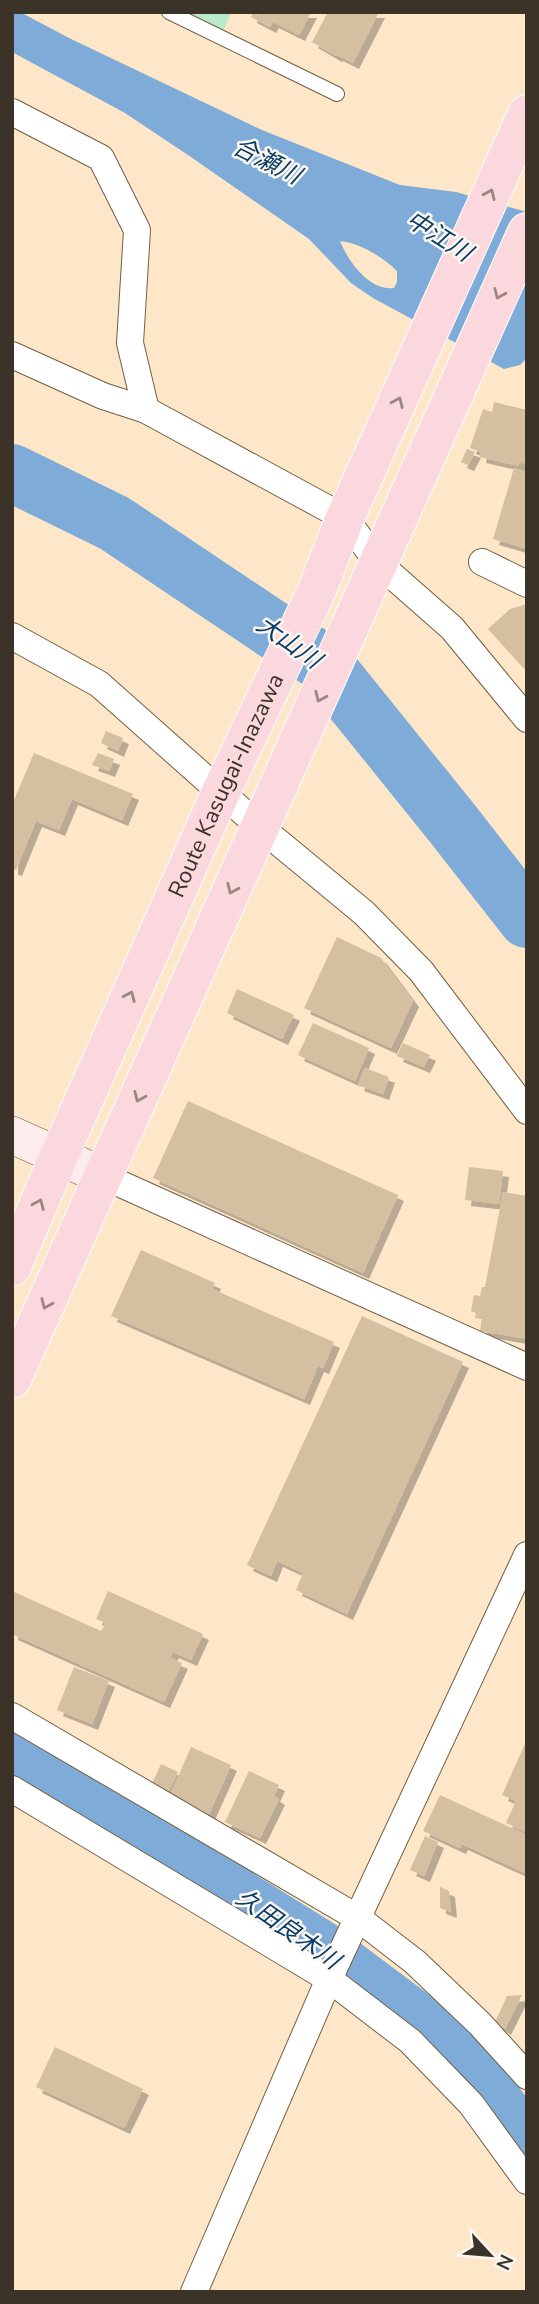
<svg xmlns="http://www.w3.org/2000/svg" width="539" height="2304" font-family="'Nunito Sans','Noto Sans JP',sans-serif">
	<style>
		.green { fill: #bbe9cc }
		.water { fill: #7eabd7; fill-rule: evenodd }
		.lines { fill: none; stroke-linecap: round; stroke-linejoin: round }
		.river { stroke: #7eabd7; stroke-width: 58 }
		.building { fill: #d5bfa1; filter: url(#shadow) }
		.lane-casing { stroke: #725f44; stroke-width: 16 }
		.street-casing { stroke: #725f44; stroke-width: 28 }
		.secondary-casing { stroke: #725f44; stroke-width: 38 }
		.primary-casing { stroke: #fff; stroke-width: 40 }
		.lane { stroke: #fff; stroke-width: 14 }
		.street { stroke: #fff; stroke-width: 26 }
		.secondary { stroke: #fdecee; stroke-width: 37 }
		.primary { stroke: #fbd8dd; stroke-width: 38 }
		.oneway { stroke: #9b8682 }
		.labels { text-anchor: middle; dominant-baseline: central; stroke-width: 5; stroke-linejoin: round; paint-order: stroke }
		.street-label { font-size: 23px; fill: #3b3327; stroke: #fcf7f1 }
		.water-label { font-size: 24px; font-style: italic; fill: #093e67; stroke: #fcf7f1 }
	</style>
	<defs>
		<filter id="shadow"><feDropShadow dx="6" dy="6" stdDeviation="0" flood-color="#0004"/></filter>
	</defs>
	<rect width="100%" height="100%" fill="#fde7c8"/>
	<polygon class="green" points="187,12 232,12 223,31"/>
	<path class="water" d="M12,12H20L69,38L262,130L400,185L456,192L527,212V358L520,365L504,369L373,298L351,283L309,239L188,155L125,113L12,52ZM340,241C360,243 383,257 397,271V282L394,288C369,291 348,261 340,241Z"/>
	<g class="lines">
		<g class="river">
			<polyline points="12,473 114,523 323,663 452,823 527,919"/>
			<polyline points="12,1753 208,1874 240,1899 317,1947 433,2034 484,2088 527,2148"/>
		</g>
	</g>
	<g class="building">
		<polygon points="253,12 258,15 259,12 311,12 299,35 273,22 270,27 251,17"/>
		<polygon points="328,12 379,12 353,63 337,55 336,56 312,42"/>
		<polygon points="494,402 527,410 527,464 519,462 519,466 480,457 481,452 470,448 483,409 492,412"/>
		<polygon points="467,449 475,452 468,465 461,462"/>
		<polygon points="514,468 527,472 527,549 493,539"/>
		<polygon points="527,604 527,672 488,629 510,609"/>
		<polygon points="106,731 123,738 118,751 101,743"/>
		<polygon points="34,753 133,794 122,820 72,799 59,830 36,821 16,870 12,869 12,805"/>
		<polygon points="98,753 114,759 109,771 92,765"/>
		<polygon points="337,937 381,958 413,1001 391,1048 304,1008"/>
		<polygon points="237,989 294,1015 282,1039 227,1013"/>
		<polygon points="313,1023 369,1048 355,1081 298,1055"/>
		<polygon points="403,1043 430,1055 424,1067 397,1056"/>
		<polygon points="365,1068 389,1077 383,1094 358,1085"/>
		<polygon points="188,1101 398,1195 363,1273 153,1178"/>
		<polygon points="469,1167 503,1171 499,1204 465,1200"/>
		<polygon points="503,1192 527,1196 527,1339 480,1331 482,1319 475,1318 476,1313 471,1311 474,1295 480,1296 482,1287 485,1287"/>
		<polygon points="141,1250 215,1283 212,1289 334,1342 323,1368 318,1366 304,1399 111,1316"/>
		<polygon points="362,1316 463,1362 347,1614 296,1590 303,1573 277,1561 271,1576 247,1565"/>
		<polygon points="12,1591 101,1631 106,1623 96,1619 108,1591 203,1634 191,1660 173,1652 170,1658 182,1663 164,1702 12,1634"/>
		<polygon points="74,1667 109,1681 92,1724 57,1710"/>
		<polygon points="527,1739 527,1833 506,1823 516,1801 502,1795"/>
		<polygon points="191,1747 231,1765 209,1814 172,1798 174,1794 171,1793"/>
		<polygon points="161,1764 178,1772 167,1795 150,1788"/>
		<polygon points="249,1771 279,1785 274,1796 279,1799 260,1838 225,1822"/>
		<polygon points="440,1795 527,1835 527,1874 462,1844 460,1848 423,1831"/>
		<polygon points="425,1836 438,1842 424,1876 410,1870"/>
		<polygon points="440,1887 449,1891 451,1912 440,1908"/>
		<polygon points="522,1995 505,2029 495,2022 507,1996"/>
		<polygon points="55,2047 143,2089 124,2128 36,2087"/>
	</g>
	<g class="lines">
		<g class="lane-casing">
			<polyline id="lane" points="169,12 337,94"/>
		</g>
		<g class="street-casing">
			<g id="street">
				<polyline points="12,112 101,158 137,230 130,343 146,410 345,518 378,563 452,628 527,719"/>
				<polyline points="12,355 103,396 146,410"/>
				<polyline points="482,562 527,584"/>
				<polyline points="12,636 99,684 260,827 364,913 421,971 527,1111"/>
				<polyline points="103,1176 527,1367"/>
				<polyline points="12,1716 358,1918 415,1962 480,2024 527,2076"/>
				<polyline points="12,1789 329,1979 410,2041 471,2104 527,2181"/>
				<polyline points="194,2292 329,1979 527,1555"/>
			</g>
		</g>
		<g class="secondary-casing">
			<polyline id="secondary" points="12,1135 103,1176"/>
		</g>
		<g class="primary-casing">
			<g id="primary">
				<path id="s1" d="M12,1267L59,1156L221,792L317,590L345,518L527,114"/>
				<polyline points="12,1379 527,232"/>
			</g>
		</g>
		<use href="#lane" class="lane"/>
		<use href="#street" class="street"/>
		<use href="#secondary" class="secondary"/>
		<use href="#primary" class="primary"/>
	</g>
	<defs><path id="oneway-chevron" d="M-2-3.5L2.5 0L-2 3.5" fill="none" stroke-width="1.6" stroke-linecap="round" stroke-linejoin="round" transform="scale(1.75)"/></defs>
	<g class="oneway">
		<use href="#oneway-chevron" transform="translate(490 194) rotate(-66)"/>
		<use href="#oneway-chevron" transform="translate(499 294) rotate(114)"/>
		<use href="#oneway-chevron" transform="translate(398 402) rotate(-66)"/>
		<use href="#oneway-chevron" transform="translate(320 697) rotate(114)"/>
		<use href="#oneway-chevron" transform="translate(232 889) rotate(114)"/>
		<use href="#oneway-chevron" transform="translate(130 996) rotate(-66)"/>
		<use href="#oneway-chevron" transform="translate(139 1097) rotate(114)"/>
		<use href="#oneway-chevron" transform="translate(39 1204) rotate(-67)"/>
		<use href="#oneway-chevron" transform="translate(46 1304) rotate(114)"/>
	</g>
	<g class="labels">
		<g class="street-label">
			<text stroke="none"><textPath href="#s1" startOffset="527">Route Kasugai-Inazawa</textPath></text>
		</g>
		<g class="water-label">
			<text transform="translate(267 161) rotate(27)">合瀬川</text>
			<text transform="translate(439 236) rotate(32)">中江川</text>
			<text transform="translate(289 642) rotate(35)">大山川</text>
			<text transform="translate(288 1929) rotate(35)">久田良木川</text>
		</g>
	</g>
	<rect width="539" height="2304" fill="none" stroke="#3b3327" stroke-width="28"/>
	<g transform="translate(490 2255) rotate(116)" stroke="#fcf7f1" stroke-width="5" paint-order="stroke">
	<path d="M0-5L12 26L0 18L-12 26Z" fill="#3b3327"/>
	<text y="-10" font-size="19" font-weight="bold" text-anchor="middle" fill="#3b3327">N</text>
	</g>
</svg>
